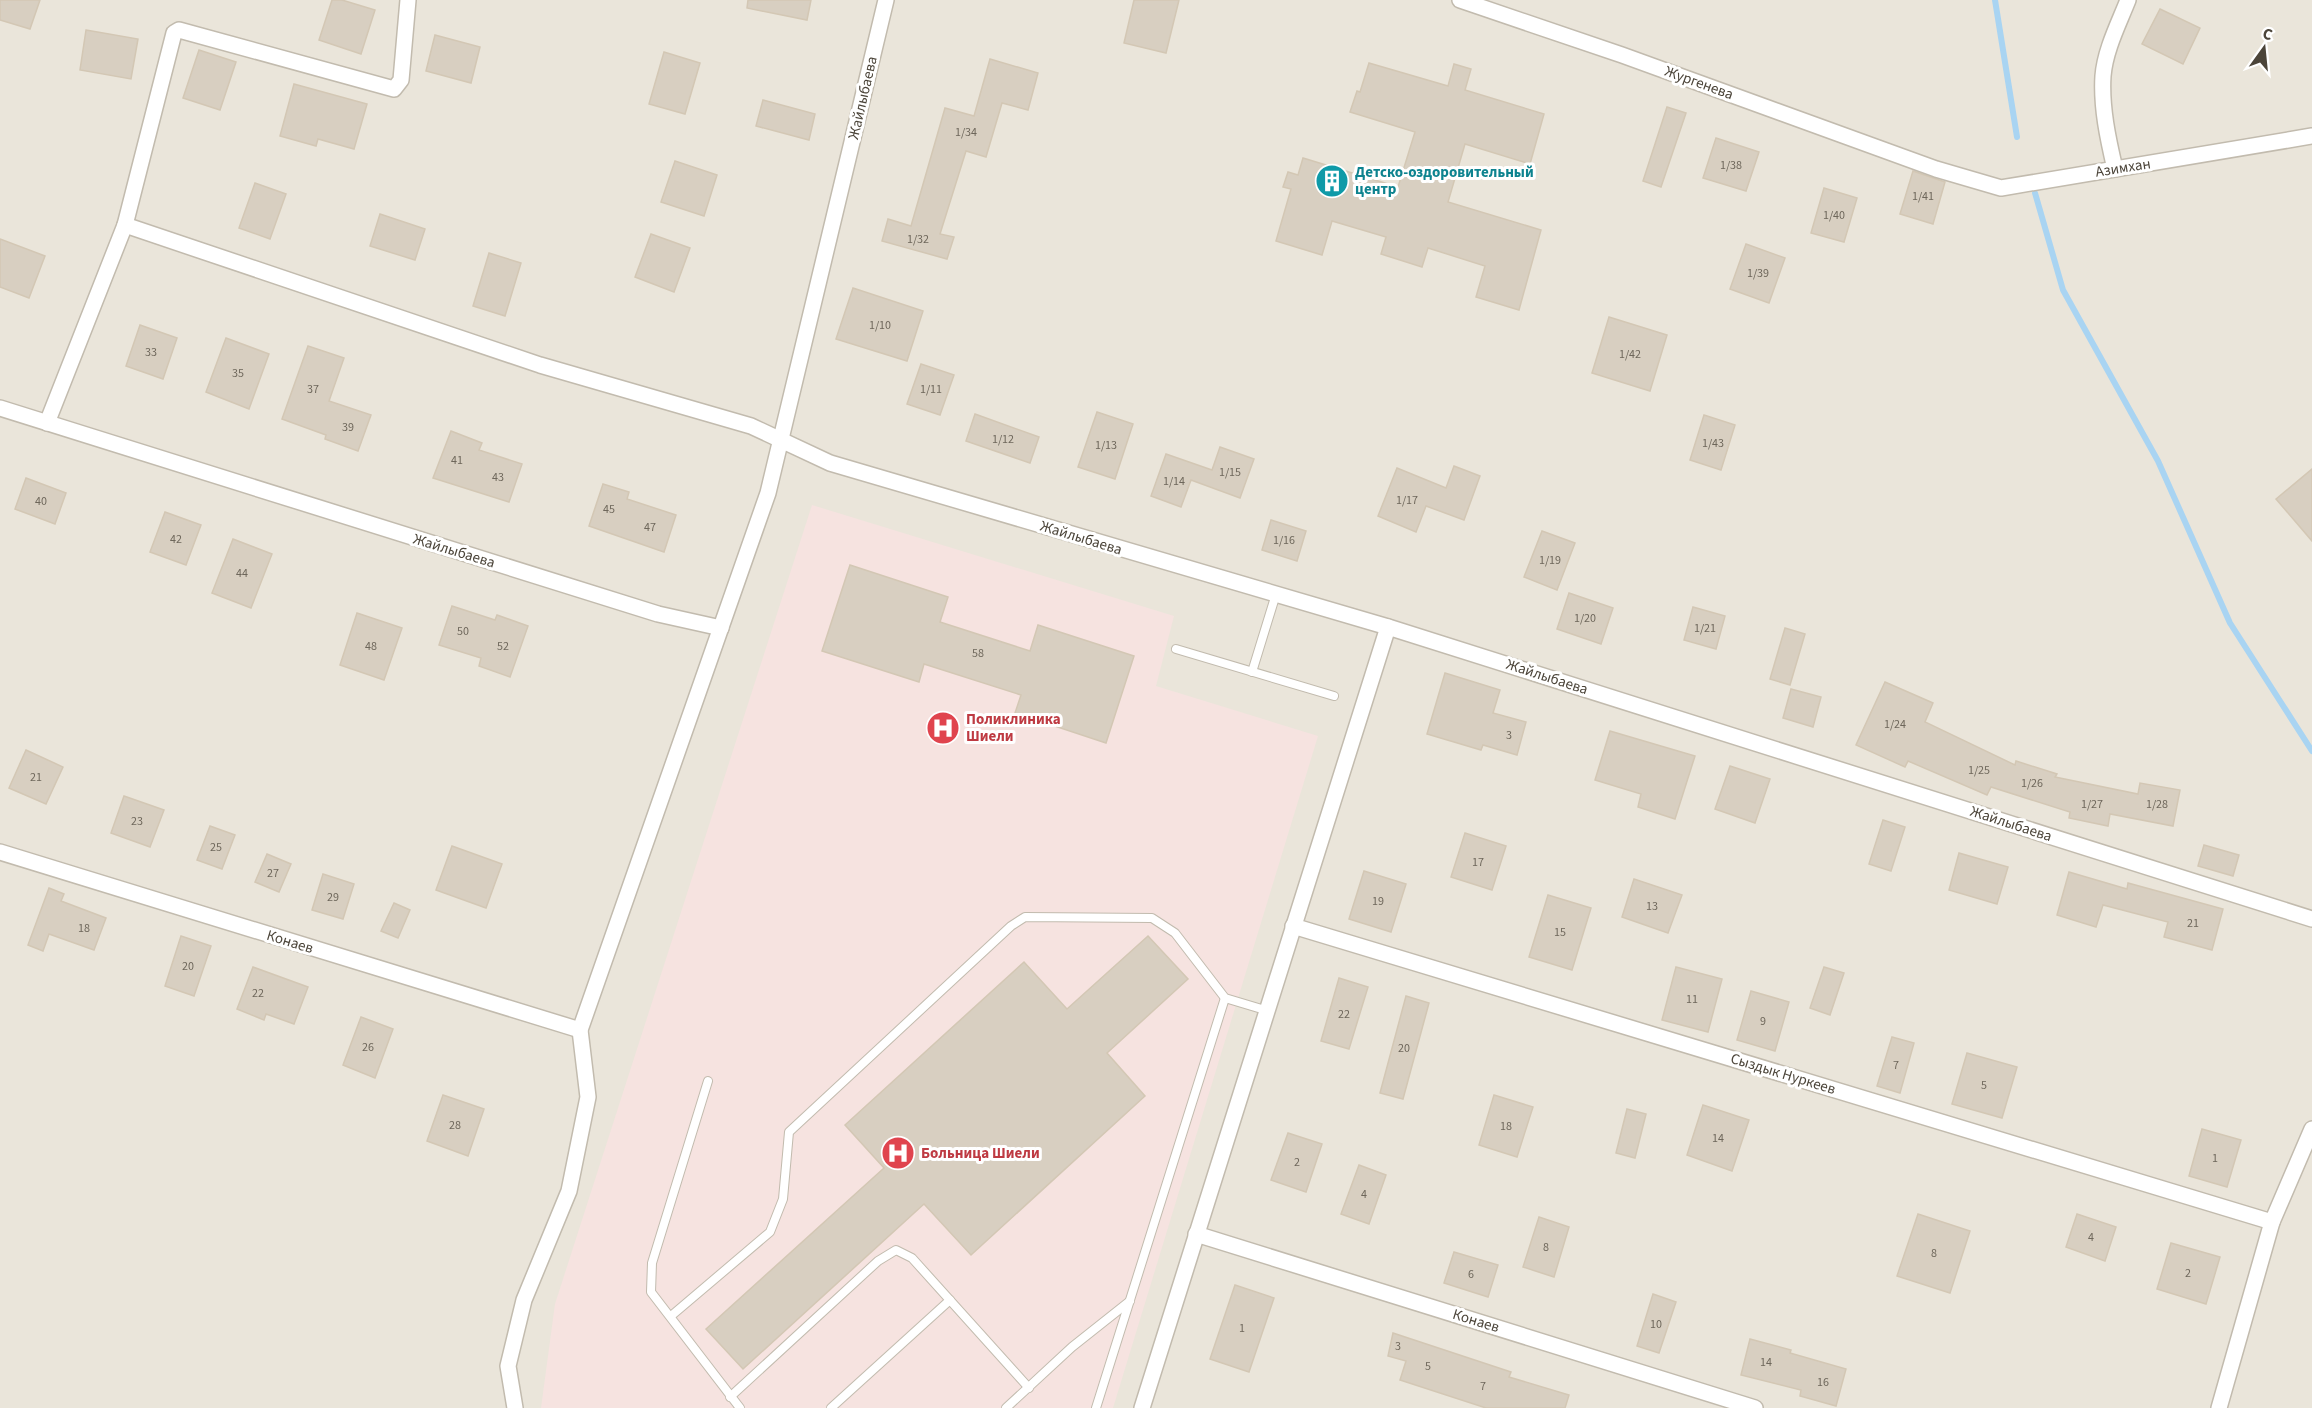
<svg xmlns="http://www.w3.org/2000/svg" width="2312" height="1408" font-family="'Source Sans 3',sans-serif">
	<style>
		.residential { fill: #eae5da }
		.medical { fill: #f6e3e0 }
		.lines { fill: none; stroke-linecap: round; stroke-linejoin: round }
		.stream { stroke: #a9d4f2; stroke-width: 6 }
		.building { fill: #d8cfc1; stroke: #d3c7b4; stroke-width: 1.5 }
		.lane-casing { stroke: #c2bbae; stroke-width: 10 }
		.street-casing { stroke: #c2bbae; stroke-width: 18 }
		.lane { stroke: #fff; stroke-width: 8 }
		.street { stroke: #fff; stroke-width: 15 }
		.labels { text-anchor: middle; dominant-baseline: central; stroke-width: 6; stroke-linejoin: round; paint-order: stroke }
		.number-label { font-size: 12px; fill: #6e675b }
		.street-label { font-size: 15px; fill: #4b4439; stroke: #fff }
		.culture-label { font-size: 15px; font-weight: bold; fill: #0d838f; stroke: #fff; text-anchor: start }
		.health-label { font-size: 15px; font-weight: bold; fill: #be3a42; stroke: #fff; text-anchor: start }
	</style>
	<rect width="100%" height="100%" fill="#f6f3ec"/>
	<rect class="residential" x="0" y="0" width="2312" height="1408"/>
	<polygon class="medical" points="812,505 1174,616 1156,686 1318,736 1113,1408 541,1408 555,1304"/>
	<g class="lines">
		<g class="stream">
			<polyline points="1995,0 2017,137"/>
			<polyline points="2035,193 2063,290 2158,461 2230,623 2312,751"/>
		</g>
	</g>
	<g class="building">
		<polygon points="0,0 40,0 30,29 0,20"/>
		<polygon points="332,0 342,0 375,10 361,54 319,40"/>
		<polygon points="748,0 811,0 807,20 747,8"/>
		<polygon points="1134,0 1179,0 1166,53 1124,43"/>
		<polygon points="2160,9 2200,28 2183,64 2142,44"/>
		<polygon points="86,30 138,39 131,79 80,70"/>
		<polygon points="435,35 480,47 471,83 426,71"/>
		<polygon points="199,50 236,62 220,110 183,98"/>
		<polygon points="664,52 700,63 685,114 649,104"/>
		<polygon points="990,59 1038,73 1028,110 1002,103 986,157 966,151 940,234 954,237 947,259 882,241 888,219 911,226 945,108 974,116"/>
		<polygon points="1369,63 1448,86 1454,64 1471,69 1465,90 1544,114 1530,164 1465,144 1448,202 1541,230 1519,310 1476,297 1485,266 1428,248 1422,267 1381,254 1386,237 1332,221 1322,255 1276,241 1291,189 1283,187 1288,172 1298,175 1303,158 1398,187 1415,132 1350,112 1357,91 1360,92"/>
		<polygon points="294,84 367,104 354,149 318,139 316,146 280,136"/>
		<polygon points="763,100 815,114 809,140 756,126"/>
		<polygon points="1667,107 1686,113 1661,187 1643,181"/>
		<polygon points="1716,138 1759,152 1746,191 1703,178"/>
		<polygon points="675,161 717,175 704,216 661,202"/>
		<polygon points="1913,171 1945,182 1933,224 1900,214"/>
		<polygon points="255,183 286,194 270,239 239,228"/>
		<polygon points="1824,188 1857,198 1844,242 1811,233"/>
		<polygon points="380,214 425,229 415,260 370,246"/>
		<polygon points="651,234 690,248 674,292 635,277"/>
		<polygon points="0,239 45,256 29,298 0,287"/>
		<polygon points="1746,244 1785,258 1769,303 1730,289"/>
		<polygon points="489,253 521,263 505,316 473,306"/>
		<polygon points="853,288 923,311 907,361 836,339"/>
		<polygon points="1609,317 1667,335 1650,391 1592,373"/>
		<polygon points="140,325 177,338 163,379 126,366"/>
		<polygon points="226,338 269,354 249,409 206,392"/>
		<polygon points="308,346 344,358 329,401 371,415 358,451 325,439 326,435 282,419"/>
		<polygon points="921,364 954,375 940,415 907,404"/>
		<polygon points="1097,412 1133,424 1115,479 1078,467"/>
		<polygon points="975,414 1039,437 1030,463 966,441"/>
		<polygon points="1704,415 1735,425 1721,470 1690,460"/>
		<polygon points="451,431 482,443 479,450 522,464 509,502 433,478"/>
		<polygon points="1220,447 1254,459 1240,498 1191,480 1181,507 1151,496 1166,454 1212,470"/>
		<polygon points="1454,466 1480,476 1464,520 1426,506 1416,532 1378,516 1397,468 1446,488"/>
		<polygon points="2312,469 2312,541 2276,499"/>
		<polygon points="26,478 66,493 55,524 15,509"/>
		<polygon points="603,484 629,492 627,499 676,515 664,552 589,526"/>
		<polygon points="165,512 201,525 186,565 150,552"/>
		<polygon points="1271,520 1306,531 1297,561 1262,550"/>
		<polygon points="1542,531 1575,543 1557,590 1524,577"/>
		<polygon points="233,539 272,554 251,608 212,593"/>
		<polygon points="850,565 948,597 940,622 1030,651 1038,625 1134,656 1106,743 1015,713 1021,695 924,664 919,682 822,651"/>
		<polygon points="1569,593 1613,608 1601,644 1557,629"/>
		<polygon points="452,606 495,620 497,615 528,626 510,677 479,666 481,658 439,645"/>
		<polygon points="1693,607 1725,616 1716,649 1684,640"/>
		<polygon points="357,613 402,628 384,680 340,665"/>
		<polygon points="1785,628 1805,634 1790,685 1770,679"/>
		<polygon points="1445,673 1500,690 1493,713 1526,722 1517,755 1483,745 1481,750 1427,734"/>
		<polygon points="1885,682 1933,703 1925,722 2015,765 2016,761 2057,774 2055,777 2138,794 2140,783 2180,790 2173,826 2110,814 2108,826 2069,818 2070,812 1991,787 1987,795 1908,761 1905,767 1856,745"/>
		<polygon points="1791,689 1821,697 1813,727 1783,718"/>
		<polygon points="1610,731 1695,756 1675,819 1638,807 1641,794 1595,780"/>
		<polygon points="26,750 63,767 46,804 9,788"/>
		<polygon points="1730,766 1770,779 1755,823 1715,809"/>
		<polygon points="124,796 164,810 150,847 111,833"/>
		<polygon points="1883,820 1905,827 1891,871 1869,864"/>
		<polygon points="210,826 235,835 222,869 197,860"/>
		<polygon points="1465,833 1506,846 1492,890 1451,877"/>
		<polygon points="2204,845 2239,855 2233,876 2198,866"/>
		<polygon points="452,846 502,864 486,908 436,890"/>
		<polygon points="1959,853 2008,867 1997,904 1949,890"/>
		<polygon points="267,854 291,864 279,892 255,882"/>
		<polygon points="1364,871 1406,884 1391,932 1349,919"/>
		<polygon points="2069,872 2127,889 2128,883 2223,909 2212,950 2164,937 2168,922 2103,905 2096,927 2057,915"/>
		<polygon points="323,874 354,884 343,919 312,910"/>
		<polygon points="1634,879 1682,895 1668,933 1622,917"/>
		<polygon points="49,888 64,894 61,901 106,918 94,950 49,934 43,951 28,945"/>
		<polygon points="1548,895 1591,908 1572,970 1529,957"/>
		<polygon points="394,903 410,910 398,938 381,931"/>
		<polygon points="181,936 211,946 194,996 165,986"/>
		<polygon points="1148,936 1188,979 1107,1053 1145,1096 971,1255 924,1204 743,1369 706,1329 884,1168 845,1125 1024,962 1067,1009"/>
		<polygon points="253,967 308,987 294,1024 266,1014 264,1020 237,1009"/>
		<polygon points="1676,967 1722,979 1708,1032 1662,1020"/>
		<polygon points="1824,967 1844,973 1830,1015 1810,1008"/>
		<polygon points="1339,978 1368,987 1349,1049 1321,1041"/>
		<polygon points="1751,991 1789,1002 1775,1051 1737,1040"/>
		<polygon points="1406,996 1429,1003 1403,1099 1380,1093"/>
		<polygon points="361,1017 393,1029 375,1078 343,1065"/>
		<polygon points="1892,1037 1914,1043 1900,1093 1877,1086"/>
		<polygon points="1967,1053 2017,1067 2002,1118 1952,1104"/>
		<polygon points="443,1095 484,1109 468,1156 427,1141"/>
		<polygon points="1494,1095 1533,1107 1517,1157 1479,1145"/>
		<polygon points="1703,1105 1749,1120 1732,1171 1687,1155"/>
		<polygon points="1627,1109 1646,1114 1635,1158 1616,1153"/>
		<polygon points="2202,1129 2241,1140 2227,1187 2189,1176"/>
		<polygon points="1288,1133 1322,1144 1306,1192 1271,1180"/>
		<polygon points="1359,1165 1386,1175 1369,1224 1341,1214"/>
		<polygon points="1918,1214 1970,1231 1950,1293 1897,1276"/>
		<polygon points="2077,1214 2116,1227 2105,1261 2066,1247"/>
		<polygon points="1539,1217 1569,1227 1554,1277 1523,1267"/>
		<polygon points="2171,1243 2220,1257 2206,1304 2157,1289"/>
		<polygon points="1454,1252 1498,1265 1488,1297 1444,1283"/>
		<polygon points="1235,1285 1274,1298 1249,1372 1210,1359"/>
		<polygon points="1653,1294 1676,1302 1659,1353 1637,1346"/>
		<polygon points="1393,1333 1511,1372 1509,1377 1569,1395 1565,1408 1486,1408 1400,1380 1406,1361 1388,1356"/>
		<polygon points="1750,1339 1791,1350 1790,1353 1846,1369 1836,1406 1800,1396 1801,1390 1741,1375"/>
	</g>
	<g class="lines">
		<g class="lane-casing">
			<g id="lane">
				<polyline points="1176,649 1334,696"/>
				<polyline points="1252,672 1276,594"/>
				<polyline points="708,1081 652,1263 651,1292 740,1408"/>
				<polyline points="671,1316 770,1232 783,1199 789,1132 1011,926 1025,917 1152,918 1175,933 1225,998 1265,1010"/>
				<polyline points="730,1397 878,1261 896,1250 912,1258 1029,1388"/>
				<polyline points="831,1408 950,1300"/>
				<polyline points="1006,1408 1072,1347 1130,1301"/>
				<polyline points="1096,1408 1225,998"/>
			</g>
		</g>
		<g class="street-casing">
			<g id="street">
				<polyline points="1460,0 1622,55 1936,169 2001,188 2312,136"/>
				<path d="M2115,169C2108,139 2101,107 2103,76C2105,50 2119,23 2128,0"/>
				<polyline points="125,225 540,365 751,426 830,463 1388,627 2312,919"/>
				<polyline points="0,408 658,614 721,628"/>
				<polyline points="47,423 125,225 174,33 179,30 394,89 401,80 408,0"/>
				<polyline points="0,852 580,1030"/>
				<polyline points="1293,926 2272,1222"/>
				<polyline points="1196,1234 1755,1408"/>
				<polyline points="515,1408 508,1366 524,1300 569,1191 588,1097 580,1030 768,493 886,0"/>
				<polyline points="1142,1408 1388,627"/>
				<polyline points="2219,1408 2272,1222 2312,1129"/>
			</g>
		</g>
		<use href="#lane" class="lane"/>
		<use href="#street" class="street"/>
	</g>
	<defs>
		<g id="building-disc" transform="scale(1.725)"><circle r="9.5" fill="#0f9aa8" stroke="#fff"/><path d="M-4-6H4V6H1V3H-1V6H-4ZM-2.5-4.3h1.7v1.8h-1.7ZM.8-4.3h1.7v1.8H.8ZM-2.5-1h1.7V.8h-1.7ZM.8-1h1.7V.8H.8Z" fill="#fff"/></g>
		<g id="hospital-disc" transform="scale(1.725)"><circle r="9.5" fill="#e0444e" stroke="#fff"/><path d="M-5-5h3v3.5h4V-5h3V5h-3V1.5h-4V5h-3Z" fill="#fff"/></g>
	</defs>
	<g fill-rule="evenodd">
		<use href="#building-disc" x="1332" y="181"/>
		<use href="#hospital-disc" x="943" y="728"/>
		<use href="#hospital-disc" x="898" y="1153"/>
	</g>
	<g class="labels">
		<g class="number-label">
			<text x="966" y="132">1/34</text>
			<text x="1731" y="165">1/38</text>
			<text x="1923" y="196">1/41</text>
			<text x="1834" y="215">1/40</text>
			<text x="918" y="239">1/32</text>
			<text x="1758" y="273">1/39</text>
			<text x="880" y="325">1/10</text>
			<text x="151" y="352">33</text>
			<text x="1630" y="354">1/42</text>
			<text x="238" y="373">35</text>
			<text x="313" y="389">37</text>
			<text x="931" y="389">1/11</text>
			<text x="348" y="427">39</text>
			<text x="1003" y="439">1/12</text>
			<text x="1713" y="443">1/43</text>
			<text x="1106" y="445">1/13</text>
			<text x="457" y="460">41</text>
			<text x="1230" y="472">1/15</text>
			<text x="498" y="477">43</text>
			<text x="1174" y="481">1/14</text>
			<text x="1407" y="500">1/17</text>
			<text x="41" y="501">40</text>
			<text x="609" y="509">45</text>
			<text x="650" y="527">47</text>
			<text x="176" y="539">42</text>
			<text x="1284" y="540">1/16</text>
			<text x="1550" y="560">1/19</text>
			<text x="242" y="573">44</text>
			<text x="1585" y="618">1/20</text>
			<text x="1705" y="628">1/21</text>
			<text x="463" y="631">50</text>
			<text x="371" y="646">48</text>
			<text x="503" y="646">52</text>
			<text x="978" y="653">58</text>
			<text x="1895" y="724">1/24</text>
			<text x="1509" y="735">3</text>
			<text x="1979" y="770">1/25</text>
			<text x="36" y="777">21</text>
			<text x="2032" y="783">1/26</text>
			<text x="2092" y="804">1/27</text>
			<text x="2157" y="804">1/28</text>
			<text x="137" y="821">23</text>
			<text x="216" y="847">25</text>
			<text x="1478" y="862">17</text>
			<text x="273" y="873">27</text>
			<text x="333" y="897">29</text>
			<text x="1378" y="901">19</text>
			<text x="1652" y="906">13</text>
			<text x="2193" y="923">21</text>
			<text x="84" y="928">18</text>
			<text x="1560" y="932">15</text>
			<text x="188" y="966">20</text>
			<text x="258" y="993">22</text>
			<text x="1692" y="999">11</text>
			<text x="1344" y="1014">22</text>
			<text x="1763" y="1021">9</text>
			<text x="368" y="1047">26</text>
			<text x="1404" y="1048">20</text>
			<text x="1896" y="1065">7</text>
			<text x="1984" y="1085">5</text>
			<text x="455" y="1125">28</text>
			<text x="1506" y="1126">18</text>
			<text x="1718" y="1138">14</text>
			<text x="2215" y="1158">1</text>
			<text x="1297" y="1162">2</text>
			<text x="1364" y="1194">4</text>
			<text x="2091" y="1237">4</text>
			<text x="1546" y="1247">8</text>
			<text x="1934" y="1253">8</text>
			<text x="2188" y="1273">2</text>
			<text x="1471" y="1274">6</text>
			<text x="1656" y="1324">10</text>
			<text x="1242" y="1328">1</text>
			<text x="1398" y="1346">3</text>
			<text x="1766" y="1362">14</text>
			<text x="1428" y="1366">5</text>
			<text x="1823" y="1382">16</text>
			<text x="1483" y="1386">7</text>
		</g>
		<g class="street-label">
			<text transform="translate(1699 83) rotate(20)">Жургенева</text>
			<text transform="translate(863 98) rotate(-77)">Жайлыбаева</text>
			<text transform="translate(2123 168) rotate(-9)">Азимхан</text>
			<text transform="translate(1081 538) rotate(17)">Жайлыбаева</text>
			<text transform="translate(454 551) rotate(17)">Жайлыбаева</text>
			<text transform="translate(1547 677) rotate(18)">Жайлыбаева</text>
			<text transform="translate(2011 824) rotate(18)">Жайлыбаева</text>
			<text transform="translate(290 942) rotate(17)">Конаев</text>
			<text transform="translate(1783 1074) rotate(17)">Сыздык Нуркеев</text>
			<text transform="translate(1476 1321) rotate(17)">Конаев</text>
		</g>
		<g class="culture-label">
			<text x="1355" y="172">Детско-оздоровительный<tspan x="1355" dy="17">центр</tspan></text>
		</g>
		<g class="health-label">
			<text x="966" y="719">Поликлиника<tspan x="966" dy="17">Шиели</tspan></text>
			<text x="921" y="1153">Больница Шиели</text>
		</g>
	</g>
	<g transform="translate(2264 48) rotate(15)" stroke="#ffffff" stroke-width="4.5" paint-order="stroke">
	<path d="M0-4.5L10 22L0 15L-10 22Z" fill="#4b4439"/>
	<text y="-9" font-size="16" font-weight="bold" text-anchor="middle" fill="#4b4439">С</text>
	</g>
</svg>
